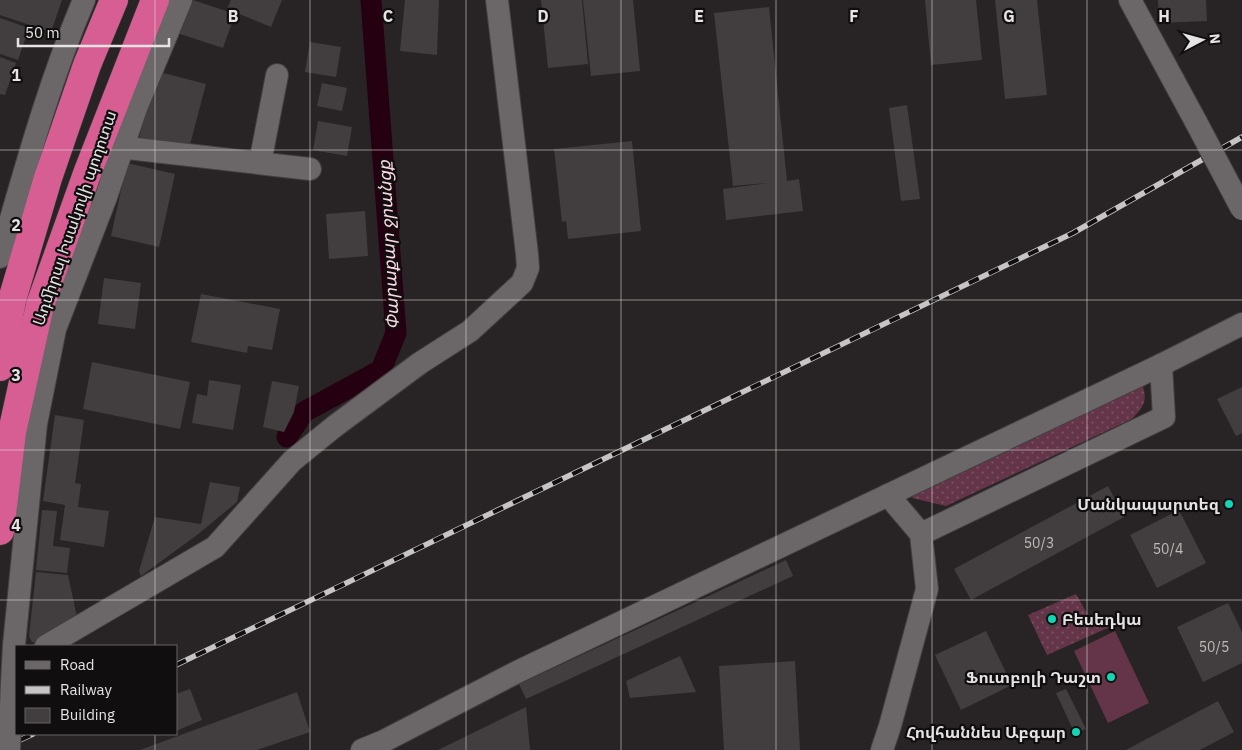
<svg xmlns="http://www.w3.org/2000/svg" width="1242" height="750" font-family="'IBM Plex Sans','Noto Sans Armenian',sans-serif">
	<style>
		.grass { fill: url(#grass-dots) }
		.pitch { fill: #643548 }
		.lines { fill: none; stroke-linecap: round; stroke-linejoin: round }
		.canal { stroke: #250010; stroke-width: 21 }
		.building { fill: #423d3e }
		.street-casing { stroke: #444041; stroke-width: 24 }
		.highway-casing { stroke: #444041; stroke-width: 29 }
		.street { stroke: #6b6668; stroke-width: 22 }
		.highway { stroke: #d75e92; stroke-width: 28 }
		.rail-casing { stroke: #c7c4c5; stroke-width: 5.5 }
		.rail { stroke: #100e0e; stroke-width: 4; stroke-dasharray: 11; stroke-linecap: butt }
		.street-bridge-casing { stroke: #444041; stroke-width: 24; stroke-linecap: butt }
		.street-bridge { stroke: #6b6668; stroke-width: 22 }
		.grid { fill: none; stroke: #e6e3e4; stroke-width: 1; stroke-opacity: 0.55 }
		.poi-dot { fill: #14d5b3; stroke: #100e0e; stroke-width: 2 }
		.labels { text-anchor: middle; dominant-baseline: central; stroke-width: 4.5; stroke-linejoin: round; paint-order: stroke }
		.number-label { font-size: 14px; fill: #bdbaba }
		.street-label { font-size: 16px; fill: #e6e3e4; stroke: #100e0e }
		.poi-label { font-size: 16px; font-weight: bold; fill: #e6e3e4; stroke: #100e0e; text-anchor: end }
		.water-label { font-size: 18px; font-style: italic; fill: #fcd7e4; stroke: #100e0e }
		.grid-label { font-size: 16px; text-anchor: middle; font-weight: bold; fill: #e6e3e4; stroke: #100e0e; stroke-width: 4.5; stroke-linejoin: round; paint-order: stroke }
	</style>
	<defs>
		<pattern id="grass-dots" width="8" height="8" patternUnits="userSpaceOnUse" patternTransform="scale(1.25)"><rect width="8" height="8" fill="#643548"/><path d="M2 2h.1M6 6h.1" fill="none" stroke="#7a5262" stroke-width="1.8" stroke-linecap="round"/></pattern>
	</defs>
	<rect width="100%" height="100%" fill="#282425"/>
	<g class="grass">
		<path d="M1129,385L1143,387C1148,402 1142,408 1132,419L946,506L912,498L917,489Z"/>
		<polygon points="1076,594 1090,619 1111,621 1112,626 1047,655 1028,615"/>
	</g>
	<polygon class="pitch" points="1115,631 1149,703 1108,723 1074,651"/>
	<g class="lines">
		<polyline class="canal" points="287,437 304,412 381,370 396,333 371,0"/>
	</g>
	<g class="building">
		<polygon points="0,0 62,0 51,32 0,15"/>
		<polygon points="188,0 193,0 235,14 223,48 177,33"/>
		<polygon points="231,0 282,0 271,27 227,9"/>
		<polygon points="405,0 439,0 437,55 400,51"/>
		<polygon points="541,0 582,0 588,64 548,68"/>
		<polygon points="583,0 633,0 640,71 591,76"/>
		<polygon points="925,0 976,0 982,60 931,65"/>
		<polygon points="995,0 1037,0 1047,95 1005,99"/>
		<polygon points="1158,0 1206,0 1207,21 1159,23"/>
		<polygon points="769,7 787,181 799,179 803,211 726,220 723,189 768,183 733,186 714,13"/>
		<polygon points="0,18 29,28 18,60 0,54"/>
		<polygon points="310,42 341,47 336,77 305,72"/>
		<polygon points="0,57 16,63 5,95 0,94"/>
		<polygon points="156,71 206,84 188,152 139,139"/>
		<polygon points="322,83 347,88 342,111 317,106"/>
		<polygon points="907,105 920,199 901,201 889,108"/>
		<polygon points="318,121 352,127 347,156 313,150"/>
		<polygon points="632,141 641,231 568,239 566,221 562,222 554,149"/>
		<polygon points="127,163 175,174 159,247 111,236"/>
		<polygon points="365,211 368,256 329,259 326,214"/>
		<polygon points="104,278 141,283 135,329 98,324"/>
		<polygon points="201,294 280,309 272,350 248,346 247,353 191,342"/>
		<polygon points="92,362 190,382 180,429 83,409"/>
		<polygon points="209,380 241,385 233,430 192,423 197,394 207,396"/>
		<polygon points="272,381 299,386 294,412 284,432 263,427"/>
		<polygon points="1242,387 1242,433 1236,436 1217,399"/>
		<polygon points="55,415 84,420 75,483 81,484 78,507 109,511 104,547 60,540 65,505 43,501"/>
		<polygon points="210,482 240,487 237,502 197,535 141,576 139,571 155,517 201,524"/>
		<polygon points="1108,486 1124,517 971,600 954,569"/>
		<polygon points="42,510 57,511 53,546 70,548 67,573 36,570"/>
		<polygon points="1179,510 1206,563 1157,588 1130,535"/>
		<polygon points="786,560 793,576 526,699 519,684"/>
		<polygon points="36,572 68,575 77,617 37,643 32,642 29,636"/>
		<polygon points="1228,603 1242,632 1242,663 1203,682 1177,627"/>
		<polygon points="1054,610 1059,624 1050,628 1044,615"/>
		<polygon points="986,631 1012,685 961,710 935,655"/>
		<polygon points="680,656 696,692 630,698 626,681"/>
		<polygon points="795,661 800,750 724,750 719,666"/>
		<polygon points="190,689 202,720 176,731 176,694"/>
		<polygon points="1066,689 1086,729 1075,734 1056,693"/>
		<polygon points="297,692 310,732 257,750 140,750"/>
		<polygon points="1218,701 1234,732 1200,750 1126,750"/>
		<polygon points="526,707 530,750 438,750"/>
	</g>
	<g class="lines">
		<g class="street-casing">
			<g id="street">
				<polyline points="1130,0 1196,122"/>
				<polyline points="110,146 310,169"/>
				<polyline points="260,163 277,75"/>
				<path d="M0,257C25,170 49,82 84,0"/>
				<polyline points="921,534 1164,417 1161,365"/>
				<polyline points="46,646 215,547 292,461 335,426 420,363 470,331 522,283 528,268 527,254 497,0"/>
				<polyline points="12,683 14,645 36,424 55,329 106,197 136,108 181,0"/>
				<polyline points="362,750 384,741 517,672 1161,365 1242,324"/>
				<polyline points="882,750 890,726 927,589 921,534 888,495"/>
			</g>
		</g>
		<g class="highway-casing">
			<g id="highway">
				<polyline points="0,367 12,300 48,178 87,65 114,0"/>
				<polyline points="0,531 12,432 40,305 88,171 155,0"/>
			</g>
		</g>
		<use href="#street" class="street"/>
		<use href="#highway" class="highway"/>
		<g class="rail-casing">
			<g id="rail">
				<polyline points="176,665 1073,233 1242,137"/>
				<polyline points="0,749 33,734"/>
			</g>
		</g>
		<use href="#rail" class="rail"/>
		<g class="street-bridge-casing">
			<g id="street-bridge">
				<polyline points="1196,122 1242,209"/>
				<polyline points="9,750 12,683"/>
			</g>
		</g>
		<use href="#street-bridge" class="street-bridge"/>
	</g>
	<path class="grid" d="M155,0V646M310,0V750M466,0V750M621,0V750M776,0V750M932,0V750M1087,0V750M0,150H1242M0,300H1242M0,450H1242M0,600H1242M155,734V750"/>
	<g class="poi-dot">
		<circle cx="1229" cy="504" r="5"/>
		<circle cx="1052" cy="619" r="5"/>
		<circle cx="1111" cy="677" r="5"/>
		<circle cx="1076" cy="732" r="5"/>
	</g>
	<g class="labels">
		<g class="number-label">
			<text x="1039" y="543">50/3</text>
			<text x="1168" y="549">50/4</text>
			<text x="1214" y="647">50/5</text>
		</g>
		<g class="street-label">
			<text transform="translate(74 218) rotate(-71)">Ադմիրալ Իսակովի պողոտա</text>
		</g>
		<g class="poi-label">
			<text x="1219" y="504">Մանկապարտեզ</text>
			<text x="1062" y="619" text-anchor="start">Բեսեդկա</text>
			<text x="1101" y="677">Ֆուտբոլի Դաշտ</text>
			<text x="1066" y="732">Հովհաննես Աբգար</text>
		</g>
		<g class="water-label">
			<text transform="translate(388 245) rotate(-93)">Փարաքար ջրանցք</text>
		</g>
	</g>
	<g class="grid-label">
		<text x="233" y="22">B</text>
		<text x="388" y="22">C</text>
		<text x="543" y="22">D</text>
		<text x="699" y="22">E</text>
		<text x="854" y="22">F</text>
		<text x="1009" y="22">G</text>
		<text x="1164" y="22">H</text>
		<text x="16" y="81">1</text>
		<text x="16" y="231">2</text>
		<text x="16" y="381">3</text>
		<text x="16" y="531">4</text>
	</g>
	<rect x="15" y="645" width="162" height="90" fill="#100e0e" stroke="#666364"/>
	<rect x="25" y="661" width="25" height="8" fill="#6b6668" stroke="#666364"/>
	<text x="60" y="670" font-size="15" fill="#e6e3e4">Road</text>
	<rect x="25" y="686" width="25" height="8" fill="#c7c4c5" stroke="#666364"/>
	<text x="60" y="695" font-size="15" fill="#e6e3e4">Railway</text>
	<rect x="25" y="708" width="25" height="15" fill="#423d3e" stroke="#666364"/>
	<text x="60" y="720" font-size="15" fill="#e6e3e4">Building</text>
	<g transform="translate(1202 40) rotate(84)" stroke="#100e0e" stroke-width="4" paint-order="stroke">
	<path d="M0-4L9 19L0 12L-9 19Z" fill="#e6e3e4"/>
	<text y="-8" font-size="14" font-weight="bold" text-anchor="middle" fill="#e6e3e4">N</text>
	</g>
	<path d="M18 38v8h151v-8" fill="none" stroke="#e6e3e4" stroke-width="2.5"/>
	<text x="25" y="38" font-size="15" fill="#e6e3e4" stroke="#100e0e" stroke-width="4" paint-order="stroke">50 m</text>
</svg>
